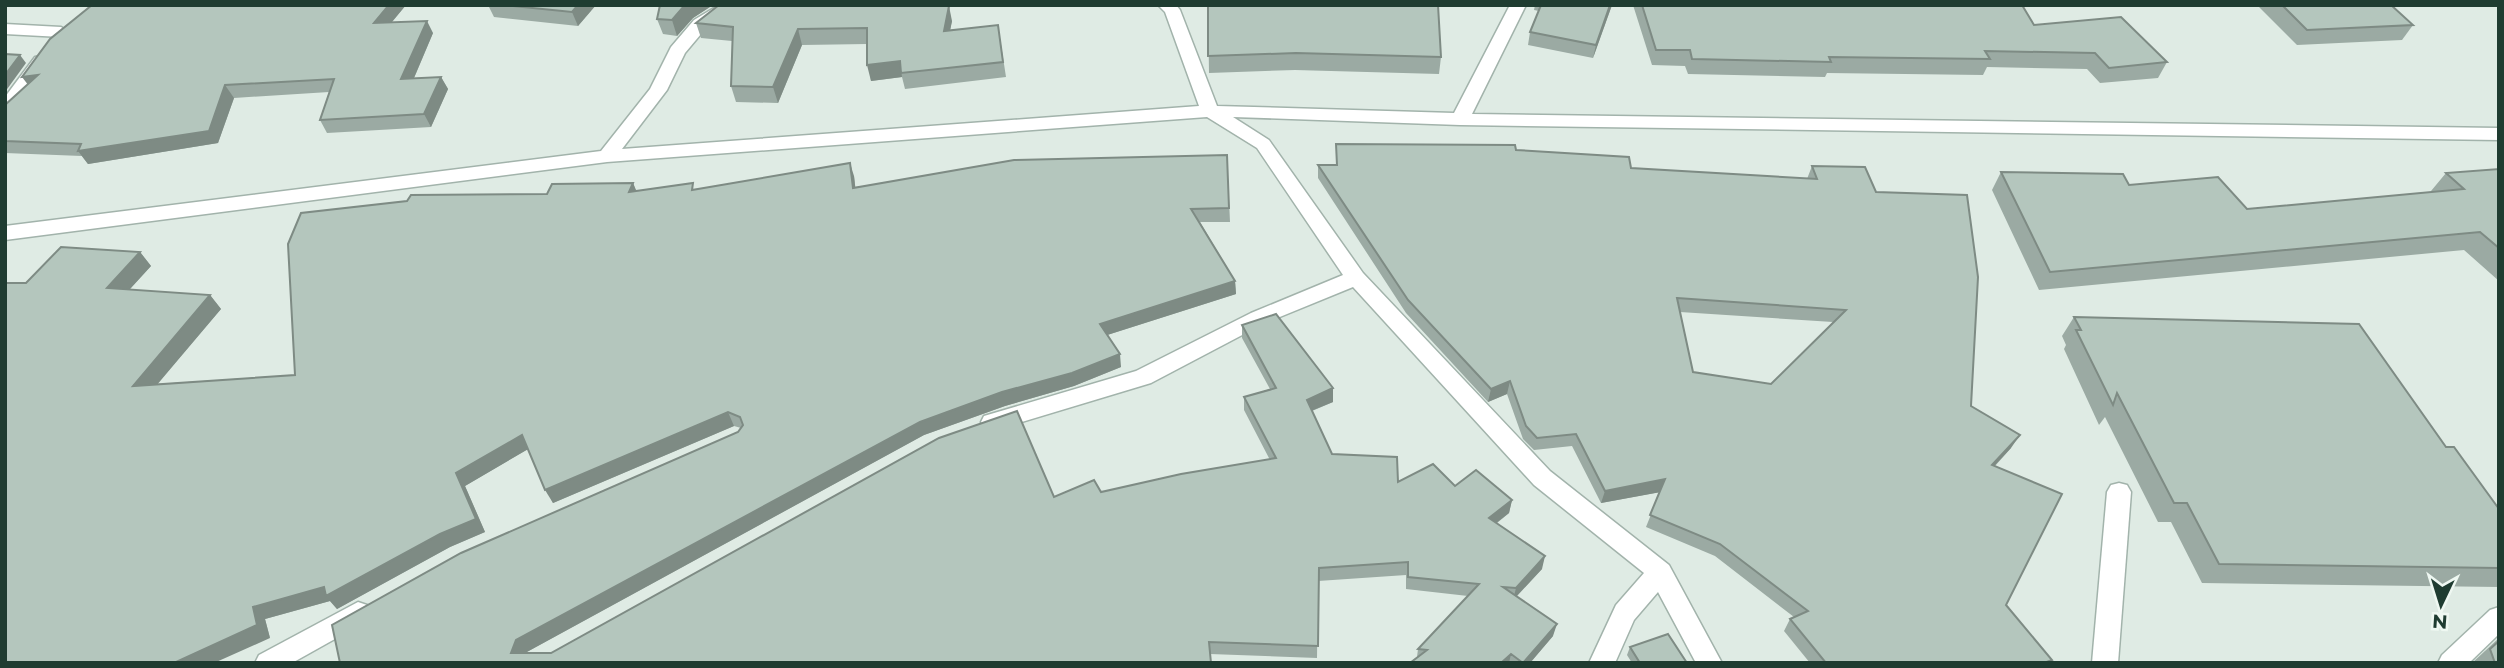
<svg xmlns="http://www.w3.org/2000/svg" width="2504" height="668" font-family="Montserrat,sans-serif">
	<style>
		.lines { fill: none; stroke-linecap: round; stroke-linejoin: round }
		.minor-casing { stroke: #a2b3ab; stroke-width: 3 }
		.minor { fill: #fff; fill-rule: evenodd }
		.wall { fill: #9baaa3; fill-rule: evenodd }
		.shaded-wall { fill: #7e8b84 }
		.building { fill: #b4c6bd; stroke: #7e8b84; stroke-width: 2; fill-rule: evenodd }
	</style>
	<rect width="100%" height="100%" fill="#dfebe4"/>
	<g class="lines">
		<g class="minor-casing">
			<g id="minor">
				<polygon points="719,5 739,5 706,28 685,53 667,90 622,149 1199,106 1165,12 1158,5 1176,5 1180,10 1217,106 1454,113 1510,5 1526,5 1472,114 2499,128 2499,140 1460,125 1233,117 1269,140 1363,273 1550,471 1669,565 1722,663 1696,663 1658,592 1634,620 1615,663 1589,663 1616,605 1644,573 1534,485 1353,287 1265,323 1151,383 992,431 984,428 981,422 984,416 1136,371 1251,313 1343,275 1257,148 1207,117 607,162 5,240 5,226 601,151 650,89 671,47 694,20"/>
				<polygon points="5,24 61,27 69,32 61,37 5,34"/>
				<polygon points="41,56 50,61 11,114 5,115 5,97 35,57"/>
				<polygon points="2119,483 2127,485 2131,492 2118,663 2092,663 2107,492 2111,485"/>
				<polygon points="358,602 367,605 370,613 367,621 292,663 255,663 259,655"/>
				<polygon points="2499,607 2499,634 2469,663 2438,663 2442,655 2490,610"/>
			</g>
		</g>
		<use href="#minor" class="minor"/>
	</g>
	<g class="wall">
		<polygon points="92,5 406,5 392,22 433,33 414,78 441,77 448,89 431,127 327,133 320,120 329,92 234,98 218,143 88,164 82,156 5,153 5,105 28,85"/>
		<polygon points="488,5 596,5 578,26 494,17"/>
		<polygon points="660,5 713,5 693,18 677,36 663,34 657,19"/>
		<polygon points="1208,5 1441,57 1439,74 1295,70 1209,73"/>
		<polygon points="1535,5 1612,5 1593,58 1528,45 1530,32 1539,11 1534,10"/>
		<polygon points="1633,5 2022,5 2034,25 2167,62 2158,78 2100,83 2087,69 1987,67 1983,75 1827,73 1825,77 1688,74 1685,66 1652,65"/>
		<polygon points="2257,5 2391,5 2413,25 2402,40 2297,45"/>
		<polygon points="952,21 950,30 998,25 1006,77 905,89 902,77 871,81 867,44 802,45 778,103 736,102 731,86 732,41 701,38 696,23"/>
		<path d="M1336,144L1516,150L1631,168L1807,179L1812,166L1971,406L2011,448L1995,466L2006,605L2050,663H1810L1784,631L1790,619L1794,617L1715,556L1646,527L1660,492L1601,503L1572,446L1534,450L1523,439L1507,394L1488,402L1406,313L1318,178V165H1336ZM1680,312L1833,322L1771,384L1693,372Z"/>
		<polygon points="1227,155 1230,222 1200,222 1235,281 1236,294 1107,335 1121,367 1074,386 1005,406 924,435 525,653 551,653 1054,497 1101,492 1270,460 1244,410 1244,397 1270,389 1242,338 1242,325 1333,388 1333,402 1312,411 1332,454 1398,482 1455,486 1512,500 1509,513 1497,523 1542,569 1517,596 1553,636 1530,663 1409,663 1417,657 1418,649 1468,596 1406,589 1406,575 1318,581 1317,658 1210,654 340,663 738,432 741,428 734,426 553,503 528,449 465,486 485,532 450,547 337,609 330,601 265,619 270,638 26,283 140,252 151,266 129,290 210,295 221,309 157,384 295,375 547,194 633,183 636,191 695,189 854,176 855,187"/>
		<polygon points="2499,169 2499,281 2464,250 2039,290 1992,190 2001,172 2129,185 2247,209 2432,192 2431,191 2446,173"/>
		<polygon points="2074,317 2446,447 2499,509 2499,587 2202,583 2171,522 2158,522 2105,417 2099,425 2064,349 2066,345 2062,336"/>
		<polygon points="2499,638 2499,663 2472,663"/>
		<polygon points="1630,647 1687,663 1632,663 1627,655"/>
	</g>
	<g class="shaded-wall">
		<polygon points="389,5 406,5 381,35 374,23"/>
		<polygon points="578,5 596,5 578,26 572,12"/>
		<polygon points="685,5 713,5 693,18 677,36 672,20"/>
		<polygon points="1610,5 1612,5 1593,58 1596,45"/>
		<polygon points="949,6 952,21 947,46 944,31"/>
		<polygon points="427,21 433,33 408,92 401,79"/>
		<polygon points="798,29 802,45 778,103 773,87"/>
		<polygon points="20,55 26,63 5,92 5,75"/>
		<polygon points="900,61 902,77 871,81 867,65"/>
		<polygon points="38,75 32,90 22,77"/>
		<polygon points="441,77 448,89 431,127 424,114"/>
		<polygon points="225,85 234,98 218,143 88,164 78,151"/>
		<polygon points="850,163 854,176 857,201 853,188"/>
		<polygon points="633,183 639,197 629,192"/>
		<polygon points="140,252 151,266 119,301 107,288"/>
		<polygon points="1235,281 1236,294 1101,337 1100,324"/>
		<polygon points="210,295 221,309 145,399 133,386"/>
		<polygon points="1120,354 1121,367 1074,386 1005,406 924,435 525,653 511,653 516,640 920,422 1002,392"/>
		<polygon points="1510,381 1507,394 1488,402 1491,389"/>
		<polygon points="1333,388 1333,402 1306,413 1307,400"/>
		<polygon points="728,412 734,426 553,503 545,490"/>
		<polygon points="522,435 530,448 465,486 485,532 450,547 337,609 330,601 265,619 270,638 214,663 174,663 253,607 456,473"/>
		<polygon points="2020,435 2011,448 1984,477 1992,465"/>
		<polygon points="1665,479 1661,492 1601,503 1605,491"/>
		<polygon points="1512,500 1509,513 1486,531 1489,518"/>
		<polygon points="1545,556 1542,569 1513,600 1516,588"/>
		<polygon points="1557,624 1553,636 1530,663 1523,663"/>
		<polygon points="1511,654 1509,663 1501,663"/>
	</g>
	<g class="building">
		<polygon points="92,5 389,5 374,23 427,21 401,79 441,77 424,114 320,120 334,79 225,85 209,131 78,151 81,144 5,141 5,105 38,75 22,77 50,39"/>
		<polygon points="502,5 578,5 572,12"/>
		<polygon points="660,5 685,5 672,20 657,19"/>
		<polygon points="719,5 948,5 949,6 944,31 998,25 1003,62 901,73 900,61 867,65 867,28 798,29 773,87 731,86 733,27 696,23"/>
		<polygon points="1208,5 1438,5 1441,57 1296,53 1208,56"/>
		<polygon points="1541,5 1610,5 1596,45 1530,32"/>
		<polygon points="1642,5 2022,5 2034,25 2121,17 2167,62 2109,68 2095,53 1985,51 1990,59 1829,57 1831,62 1692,59 1690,50 1656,50"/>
		<polygon points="2282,5 2391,5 2413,25 2307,30"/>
		<polygon points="5,54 20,55 5,75"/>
		<path d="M1336,144L1515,145L1516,150L1629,157L1631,168L1817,179L1812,166L1865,167L1876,192L1967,195L1978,277L1971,406L2020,435L1992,465L2062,494L2006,605L2052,660L2044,663H1826L1790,619L1808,611L1720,544L1650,515L1665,479L1605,491L1576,434L1537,438L1526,426L1510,381L1491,389L1408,300L1318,165H1337ZM1677,298L1846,310L1771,384L1693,372Z"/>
		<polygon points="1227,155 1229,208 1191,209 1235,281 1100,324 1120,354 1072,373 1002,392 920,422 516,640 511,653 551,653 939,438 1017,411 1054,497 1094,480 1101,492 1181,474 1276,458 1244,397 1276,388 1242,325 1276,314 1333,388 1307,400 1332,454 1397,457 1398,482 1433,464 1455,486 1476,470 1512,500 1489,518 1545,556 1516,588 1503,587 1557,624 1523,663 1511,654 1501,663 1410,663 1427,650 1418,649 1479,584 1408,577 1408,562 1319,568 1318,646 1209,642 1211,663 340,663 332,625 461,553 738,432 743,425 740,417 728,412 545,490 522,435 456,473 476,519 440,534 326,596 324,587 253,607 257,625 174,663 5,663 5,283 26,283 61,247 140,252 107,288 210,295 133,386 295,375 288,244 301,213 407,201 411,195 547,194 552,184 633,183 629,192 693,183 692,190 850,163 853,188 1014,160"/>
		<polygon points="2499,169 2499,248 2480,232 2050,272 2001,172 2123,174 2129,185 2218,177 2247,209 2464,189 2446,173"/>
		<polygon points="2074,317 2359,324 2446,447 2454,447 2499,509 2499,568 2219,564 2187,503 2174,503 2117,393 2113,405 2076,330 2081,330"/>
		<polygon points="1668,634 1687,663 1640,663 1630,647"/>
		<polygon points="2499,641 2499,663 2495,663 2490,649"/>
	</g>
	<rect width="2504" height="668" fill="none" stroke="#1f3c31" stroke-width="14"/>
	<g transform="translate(2441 605) rotate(184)" stroke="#eff8f2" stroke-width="5" paint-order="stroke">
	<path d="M0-5L12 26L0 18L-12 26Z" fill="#1f3c31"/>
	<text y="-10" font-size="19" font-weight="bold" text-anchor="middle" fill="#1f3c31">N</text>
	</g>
</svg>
